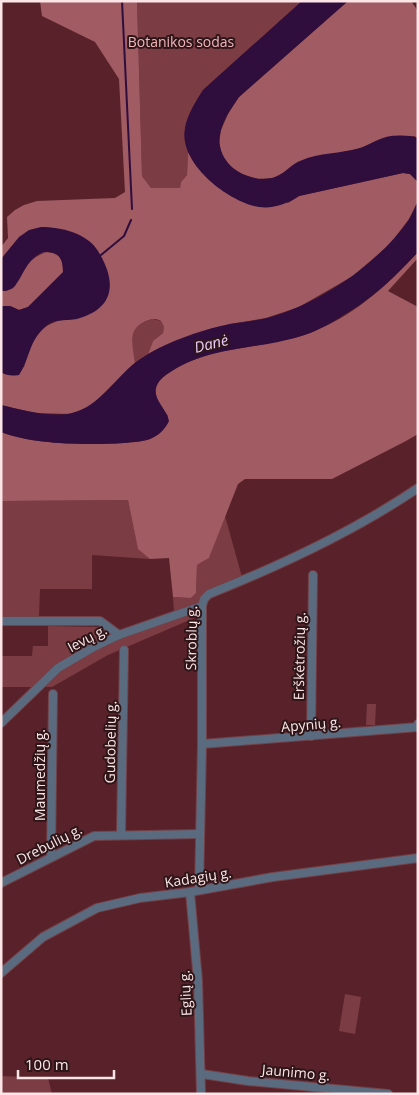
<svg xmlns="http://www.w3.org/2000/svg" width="419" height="1095" font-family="'Open Sans',sans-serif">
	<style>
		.green { fill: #7c3c44 }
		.forest { fill: #a15b63 }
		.water { fill: #2f0e3e }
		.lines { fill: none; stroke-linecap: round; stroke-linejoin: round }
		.stream { stroke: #2f0e3e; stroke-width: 2 }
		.minor-casing { stroke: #734148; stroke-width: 10 }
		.minor { stroke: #5b6b7f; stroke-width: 8 }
		.labels { text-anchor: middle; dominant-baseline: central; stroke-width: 4; stroke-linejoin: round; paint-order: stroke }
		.park-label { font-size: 14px; fill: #f3b5ba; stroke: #2e1518 }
		.street-label { font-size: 14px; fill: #fbe5e6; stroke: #2e1518 }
		.water-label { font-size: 15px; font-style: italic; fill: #eacbfc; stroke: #2e1518 }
	</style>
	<rect width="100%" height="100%" fill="#59222a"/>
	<g class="green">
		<polygon points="137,1 302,1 203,90 194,105 185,128 185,139 188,152 187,175 181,182 180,188 151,188 142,176"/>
		<path d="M153,319L161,321L164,327L163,333L153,341L148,354L135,363C134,353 127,333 137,325C141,322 148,321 153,319Z"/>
		<polygon points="128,500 138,548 150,559 92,555 92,589 40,589 39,617 1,618 1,501"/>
		<polygon points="225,516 242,577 209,590 199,616 108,655 52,687 1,687 1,656 32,656 33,646 48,646 48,626 100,627 110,636 174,612 173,597 191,598 196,593 197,565 209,558"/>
		<polygon points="367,704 376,704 375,725 366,725"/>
		<polygon points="345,994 361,997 355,1034 339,1031"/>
		<polygon points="1,1076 48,1078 52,1094 1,1094"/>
	</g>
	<g class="forest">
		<path d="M40,1H137L142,176L151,188H180L181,182L187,175L188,152L197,167L288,203L299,196L403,173L410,174L418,182V201L409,219L390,244L353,276L299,307L266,318L230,324L158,349L148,354L153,341L163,333L164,327L161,321C155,318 152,319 146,321C126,329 133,346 135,363L91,406L82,410L70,414L35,413L1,405V372L5,374L24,367C30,342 38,324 66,319L94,245L1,259V247L8,238L7,217L15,210L24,205L37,201L115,198L125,192L119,79L95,42L42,16Z"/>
		<polygon points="348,1 411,1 418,11 418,138 414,136 376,141 361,148 298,162 283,173 273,178 258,179 242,174 230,167 222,155 219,143 221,130 228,114 239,97"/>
		<path d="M47,252C61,254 63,259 63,273L28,307L19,310L10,306H1V291H7C19,276 28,257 47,252Z"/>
		<path d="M418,252V258L388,291L418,307V434L406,441L332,479H245L238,484L209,558L197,565L196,593L191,598L173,597L169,558L150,559L138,549L128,500L1,501V432C35,445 88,445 124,443C133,442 146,442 154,437C163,432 167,426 168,416C163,409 154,398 156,389C157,381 164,376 170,372C205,350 240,350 279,341C292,339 307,335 319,329C359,312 389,283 418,252Z"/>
	</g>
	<g class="water">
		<path d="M302,1H348L239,97C232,107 224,118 221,130C212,160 244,184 272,178C283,176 290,165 300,161C320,152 340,154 360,148C370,145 380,137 391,136C399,135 411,135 418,138V182L410,174L403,173L299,196C287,204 273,209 259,207C228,202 178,163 185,128C187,115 196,101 203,90Z"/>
		<path d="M418,201V252C391,281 373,298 339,318C332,322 326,326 319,329C307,335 291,339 278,342C242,349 204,350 172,371C167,374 161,378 158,383C149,397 167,408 169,421C166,428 160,434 154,437C145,442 133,442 123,443C88,445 34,445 1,432V405C22,410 51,418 72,413C100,406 114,379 136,362C143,357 151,352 159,348C182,337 205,329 230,324C242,322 255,321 267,318C318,305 378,264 408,221C412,215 415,207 418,201Z"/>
		<path d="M41,227C61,227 87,233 98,251C116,280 116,307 80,318C68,322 54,317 44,328C28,343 30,359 19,375C12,376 7,376 1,372V306H10L19,310L28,307L63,272C63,265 62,256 54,253C31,247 25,273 15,286C12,290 6,291 1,291V259L19,237L29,230Z"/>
	</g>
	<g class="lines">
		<g class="stream">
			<polyline points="122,1 132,209"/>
			<polyline points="101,255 124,236 131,220"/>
		</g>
		<g class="minor-casing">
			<g id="minor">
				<polyline points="1,621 100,621 119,635"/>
				<polyline points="1,723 58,668 92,648 119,635 202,606"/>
				<polyline points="311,736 313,575"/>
				<polyline points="202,744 418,727 418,724"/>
				<polyline points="121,834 124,650"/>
				<polyline points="51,857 53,694"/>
				<polyline points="1,883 94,836 200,834"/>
				<path d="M199,890L202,744V606L204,599L209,594C282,565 353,532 418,488"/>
				<polyline points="190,892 198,981 201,1094"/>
				<polyline points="1,973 43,937 97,908 140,898 190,892 273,877 418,858"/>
				<polyline points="202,1074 248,1081 388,1094"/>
			</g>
		</g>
		<use href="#minor" class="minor"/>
	</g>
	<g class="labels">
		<g class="park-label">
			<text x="181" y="41">Botanikos sodas</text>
		</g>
		<g class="street-label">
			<text transform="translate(87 638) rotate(-28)">Ievų g.</text>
			<text transform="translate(191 638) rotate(-89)">Skroblų g.</text>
			<text transform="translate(299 656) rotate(-89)">Erškėtrožių g.</text>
			<text transform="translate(311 724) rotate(-5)">Apynių g.</text>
			<text transform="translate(110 742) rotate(-89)">Gudobelių g.</text>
			<text transform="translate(39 775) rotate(-90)">Maumedžių g.</text>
			<text transform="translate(49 844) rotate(-27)">Drebulių g.</text>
			<text transform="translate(198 877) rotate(-9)">Kadagių g.</text>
			<text transform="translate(185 993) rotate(-93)">Eglių g.</text>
			<text transform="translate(296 1072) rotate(5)">Jaunimo g.</text>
		</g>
		<g class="water-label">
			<text transform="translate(211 343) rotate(-14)">Danė</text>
		</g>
	</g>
	<rect width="419" height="1095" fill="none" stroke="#fbe5e6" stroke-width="5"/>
	<path d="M18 1070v8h96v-8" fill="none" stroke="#fbe5e6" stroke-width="2.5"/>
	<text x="25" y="1070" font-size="15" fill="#fbe5e6" stroke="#2e1518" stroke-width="4" paint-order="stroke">100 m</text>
</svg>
